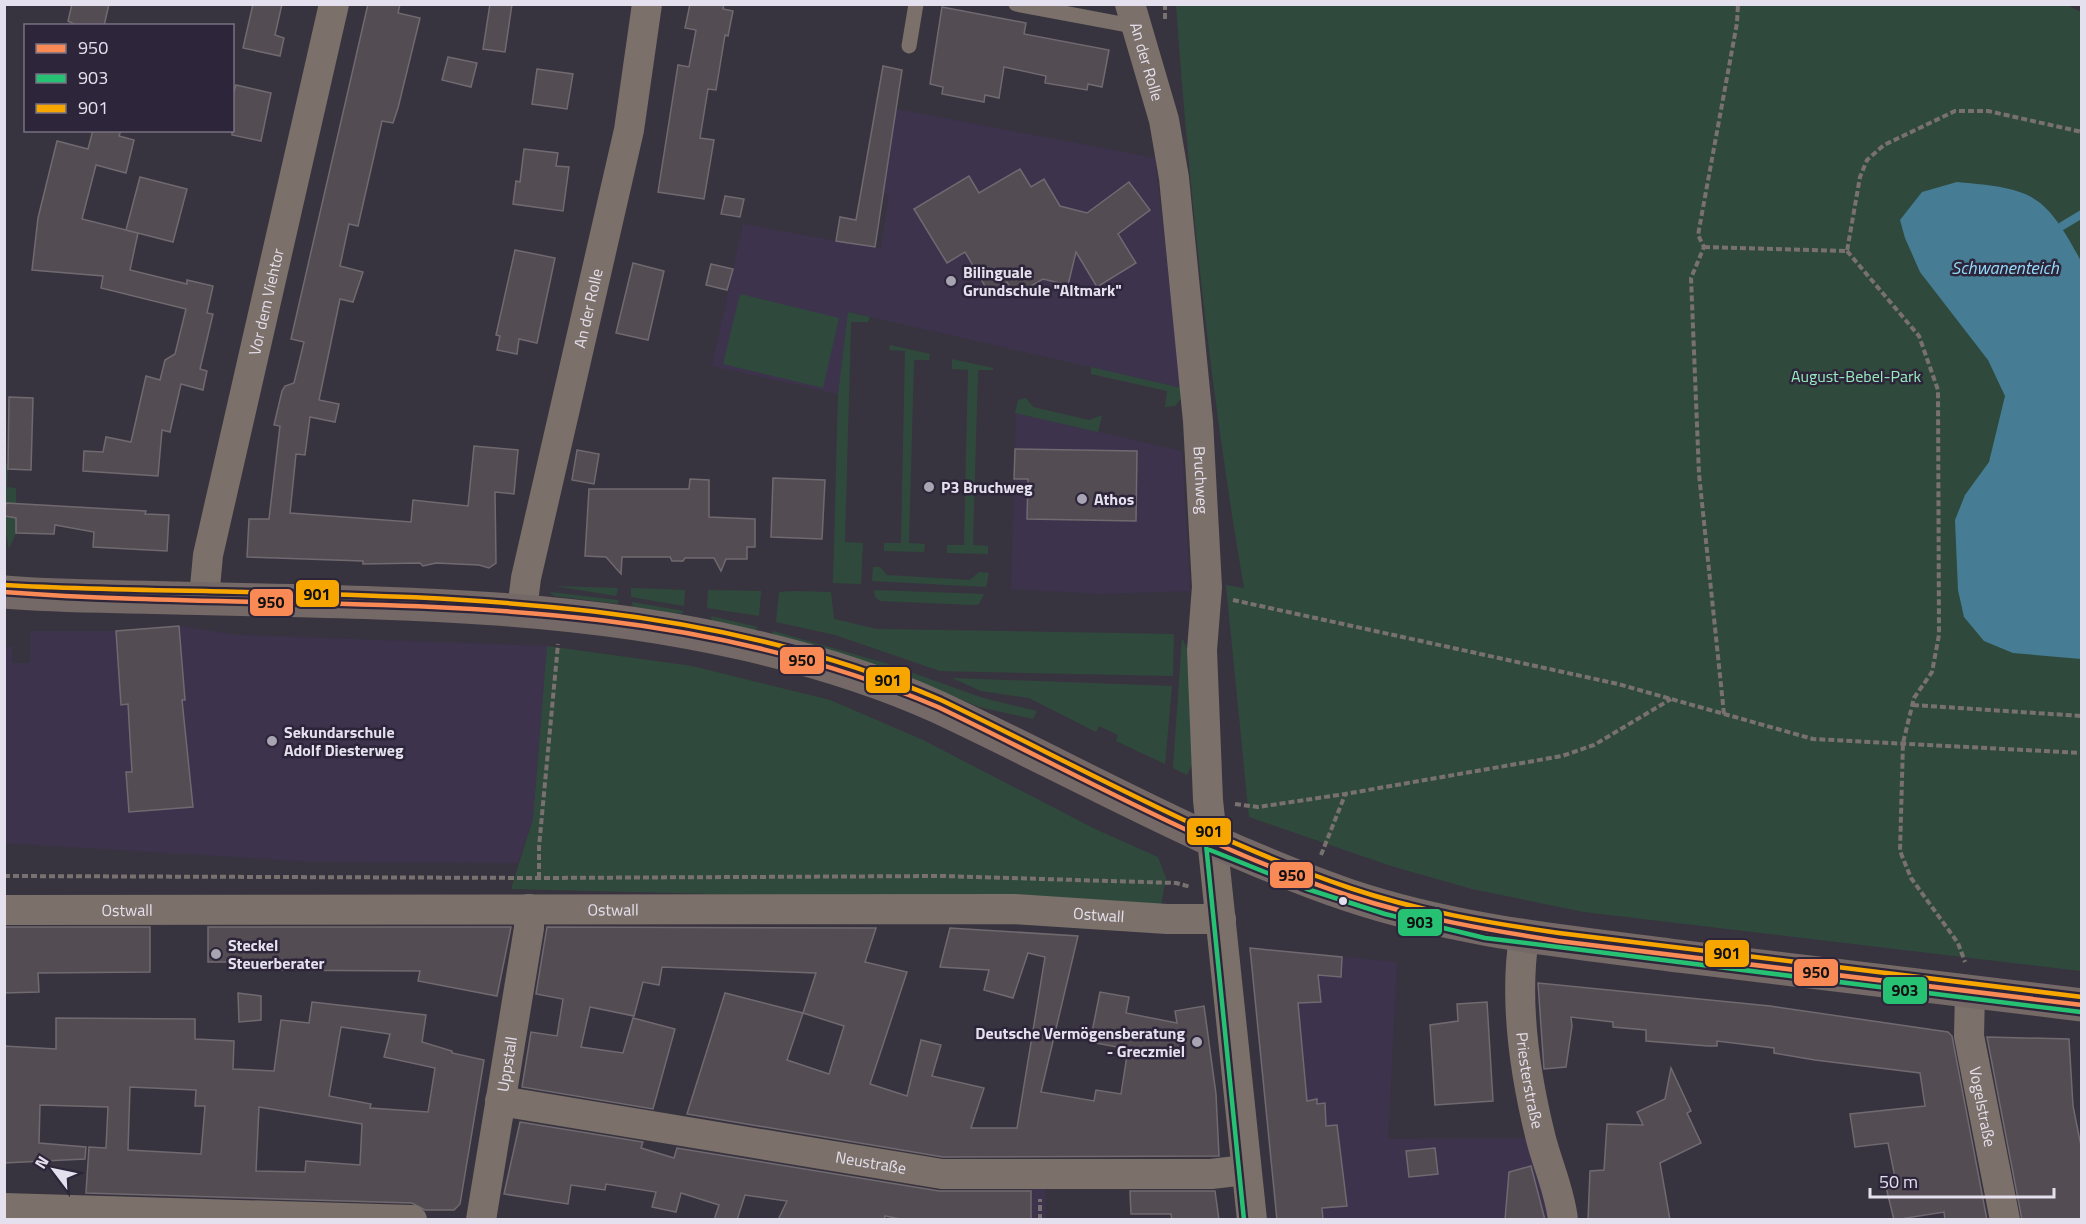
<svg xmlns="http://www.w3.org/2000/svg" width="2086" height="1224" font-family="'Titillium Web',sans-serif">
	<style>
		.built { fill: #3d334d }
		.green { fill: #2f4a3c }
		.water { fill: #467d95 }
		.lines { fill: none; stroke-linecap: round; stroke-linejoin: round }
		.stream { stroke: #467d95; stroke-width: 8 }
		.building { fill: #534c53; stroke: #716970; stroke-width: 1.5; fill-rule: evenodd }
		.path { stroke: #79716f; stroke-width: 4; stroke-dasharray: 6 3; stroke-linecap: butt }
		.lane { stroke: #7b706a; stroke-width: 15 }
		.street { stroke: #7b706a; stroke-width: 30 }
		.secondary { stroke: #746966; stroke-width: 33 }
		.bus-1-casing { stroke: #2d253a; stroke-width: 9 }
		.bus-2-casing { stroke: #2d253a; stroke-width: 9 }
		.bus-3-casing { stroke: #2d253a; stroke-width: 9 }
		.bus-1 { stroke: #f98a56; stroke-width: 4.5 }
		.bus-2 { stroke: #26c172; stroke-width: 4.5 }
		.bus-3 { stroke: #f7a600; stroke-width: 4.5 }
		.poi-dot { fill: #a8a4b1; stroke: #2d253a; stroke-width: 2 }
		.bus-dot { fill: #e5e0ee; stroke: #2d253a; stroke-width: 2 }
		.labels { text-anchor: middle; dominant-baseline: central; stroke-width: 5; stroke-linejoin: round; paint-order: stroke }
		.street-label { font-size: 16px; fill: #e5e0ee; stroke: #2d253a }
		.poi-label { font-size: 16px; font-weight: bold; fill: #e5e0ee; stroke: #2d253a; text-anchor: start }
		.park-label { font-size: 16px; fill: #98ebbc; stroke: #2d253a }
		.water-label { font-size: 18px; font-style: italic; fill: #94dbfb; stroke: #2d253a }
		.line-badge { stroke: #2d253a; stroke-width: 2 }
		.pale-badge-label { font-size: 16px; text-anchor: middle; font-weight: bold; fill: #111 }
	</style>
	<rect width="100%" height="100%" fill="#38343f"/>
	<g class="built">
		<polygon points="875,105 1155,158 1182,388 849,312 838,394 712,366 743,224 881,249 889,194 862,189"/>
		<polygon points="1016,413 1182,451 1190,591 1101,594 1011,589"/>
		<polygon points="179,626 237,635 547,646 533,819 518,863 317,862 5,843 4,647 12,647 12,663 30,663 30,631 116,631"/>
		<polygon points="1256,948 1397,962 1388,1139 1529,1138 1550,1219 1277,1219 1253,992 1251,953"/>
		<polygon points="1045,1186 1046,1219 1031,1219 1031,1188"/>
	</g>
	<g class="green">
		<path d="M2065,4L2081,12V971L1584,912L1472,889L1391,866L1249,817L1226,585L1244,588C1211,395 1190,200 1176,5Z"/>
		<polygon points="740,294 839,318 823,388 723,364"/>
		<polygon points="848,312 870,317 868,322 851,322 845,542 863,543 861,584 833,583 838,394"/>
		<polygon points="890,345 930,354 929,360 914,360 909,543 925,544 924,552 884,551 884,543 901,543 905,351 889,350"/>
		<polygon points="952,359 993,368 993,370 978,370 973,545 988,546 988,554 947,553 947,545 964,545 968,370 952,369"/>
		<polygon points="1091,367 1182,388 1183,396 1175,406 1165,407 1167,391 1091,374"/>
		<polygon points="1026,398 1033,407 1089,420 1102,415 1098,432 1015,413 1018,400"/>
		<polygon points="4,464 8,464 7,487 16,488 16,533 9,549 5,528"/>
		<polygon points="873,567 880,567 887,575 970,580 979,572 989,573 986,587 872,581"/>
		<polygon points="555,586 618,588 616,596"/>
		<polygon points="631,588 685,590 684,606 631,597"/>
		<polygon points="708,590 761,591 759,616 707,608"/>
		<polygon points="874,590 984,594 979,604 975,605 880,601 875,597"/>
		<polygon points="794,591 831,592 834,619 877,629 1174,634 1173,676 940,671 835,635 776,622 779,592"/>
		<polygon points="550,592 618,600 618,604 554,596"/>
		<polygon points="632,602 684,611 681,614 633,607"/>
		<polygon points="711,616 757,627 756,632 712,621"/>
		<polygon points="773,631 885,663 983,698 1037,711 1033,719 979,707 905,677 772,636"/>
		<polygon points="1182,638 1188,650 1192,765 1187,775 1173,768"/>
		<polygon points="547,646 692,666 830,700 923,740 1095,829 1158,857 1166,878 1161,905 511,889 533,819"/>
		<polygon points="952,678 1172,686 1165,764 1116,741 1118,735 1099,726 1096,732 1029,698 981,691"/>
	</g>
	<path class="water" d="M1957,182C2034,189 2044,193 2081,261V659L2013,653L1984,641L1964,617L1958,590L1955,520L1965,495L1989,462L2005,396L1988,360L1920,272L1905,238L1900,220L1922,192Z"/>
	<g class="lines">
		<polyline class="stream" points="2062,226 2082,214"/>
	</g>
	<g class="building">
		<polygon points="72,4 109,4 104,26 78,26 68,21"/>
		<polygon points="253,4 282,4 275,35 284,38 280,56 243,48"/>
		<polygon points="368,4 400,4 398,13 420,18 398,108 393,123 382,121 358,226 349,224 340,266 363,272 353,302 340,299 319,400 339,404 335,422 310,417 305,455 296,454 290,513 411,522 413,500 468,506 474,446 518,450 514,494 495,492 496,563 489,568 479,565 436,563 423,566 420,563 363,564 363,561 247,557 249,519 269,519 280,426 274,425 282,391 285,386 294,383 304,342 291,339"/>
		<polygon points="490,4 512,4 505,52 483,49"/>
		<polygon points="690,4 724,4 723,9 733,11 728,36 725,35 716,90 708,89 700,138 714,140 704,199 658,192 678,65 689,67 696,30 685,28"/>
		<polygon points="942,7 1026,23 1024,34 1109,50 1102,87 1088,84 1087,90 1045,83 1046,76 1004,67 999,98 985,95 984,102 942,94 943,87 930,84"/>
		<polygon points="448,57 477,63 471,87 442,80"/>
		<polygon points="883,66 902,70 875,247 836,241 840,217 856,220"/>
		<polygon points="537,69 573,74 567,109 532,104"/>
		<polygon points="236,85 271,93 261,141 232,135 232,98"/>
		<polygon points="93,130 121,130 119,136 134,140 126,173 96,165 82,219 138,233 130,270 187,284 187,280 213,286 207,313 213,314 200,369 207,371 203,390 181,384 170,432 162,430 158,476 83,471 84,451 103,452 106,437 131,442 146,376 160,380 165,360 175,354 186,309 101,288 103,276 32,270 38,218 57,141 88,149"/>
		<polygon points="524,149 558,153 556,166 569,167 563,211 513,204 516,181 520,182"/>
		<polygon points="1020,169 1031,187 1044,179 1060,206 1087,213 1129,182 1150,210 1118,234 1136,263 1097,287 1076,252 1068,285 1043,279 1015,295 1007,282 989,293 965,252 947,263 914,209 969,176 979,193"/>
		<polygon points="140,177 187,189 173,242 126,230"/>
		<polygon points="725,196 744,199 740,217 721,214"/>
		<polygon points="515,250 555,258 537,343 519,339 517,354 497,350 500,336 496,335"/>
		<polygon points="633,263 664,271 648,340 616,333"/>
		<polygon points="711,264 733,269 727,290 706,285"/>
		<polygon points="9,397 33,398 31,470 8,469"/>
		<polygon points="1015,449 1137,451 1136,521 1027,519 1028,479 1014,479"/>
		<polygon points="577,450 599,454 594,484 572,480"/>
		<polygon points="773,478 825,480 822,539 771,537"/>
		<polygon points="690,479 709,480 709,517 755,519 755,547 747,547 747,559 726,559 721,571 714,558 685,558 683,561 672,561 670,557 622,557 621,574 606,557 585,556 589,489 689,489"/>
		<polygon points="6,503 146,511 145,514 169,515 167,551 93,547 94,532 55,525 54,534 16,533 16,518 4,516"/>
		<polygon points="179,626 185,700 182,700 193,807 129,812 126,772 132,772 128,704 121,705 116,631"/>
		<polygon points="4,927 150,927 150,972 38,973 39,992 4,993"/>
		<polygon points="208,927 511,927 497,996 418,981 420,971 238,970 238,962 208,962"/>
		<path d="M547,927L876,928L865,962L907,972L870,1084L907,1096L921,1040L941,1045L932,1076L984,1088L971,1128H1017L1045,957L1028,953L1013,998L984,990L989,970L940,967L950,928L1078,936L1041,1092L1094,1101L1096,1090L1121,1094L1128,1049L1090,1042L1100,992L1129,997L1126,1013L1177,1023L1175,1011L1204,1006L1216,1094L1219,1156L943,1157L687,1114L725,993L803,1013L816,973L662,967L659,985L643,982L634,1016L590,1007L581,1047L623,1053L633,1018L675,1029L653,1109L522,1087L531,1032L557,1036L563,999L536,994ZM803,1013L844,1026L829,1074L787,1060Z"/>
		<polygon points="1250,948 1342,957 1341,977 1318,975 1321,1002 1298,1003 1307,1101 1317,1099 1317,1104 1325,1103 1326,1126 1337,1125 1347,1206 1322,1208 1323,1220 1277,1220"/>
		<polygon points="1538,983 1770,1006 1948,1032 1952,1036 1987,1220 1945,1220 1944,1212 1894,1220 1885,1183 1896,1182 1888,1143 1855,1147 1850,1114 1925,1106 1920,1073 1815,1060 1774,1053 1774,1048 1717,1041 1717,1046 1708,1046 1646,1041 1646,1030 1613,1027 1613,1022 1571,1017 1572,1026 1566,1067 1544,1069"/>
		<polygon points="238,993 261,996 261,1020 239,1022"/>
		<path d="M312,1002L426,1015L422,1042L452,1051V1053L484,1060L460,1204L454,1210H425L412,1203L86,1193L89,1147L106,1148L108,1107L40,1105L39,1143L86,1147L85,1159L4,1163V1046L56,1049V1018L195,1019V1039L234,1041L233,1069L274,1071L281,1020L309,1023ZM341,1027L390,1034L384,1057L435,1068L428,1112L370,1108L371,1104L329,1096ZM130,1087L196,1090L195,1106H205L201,1154L128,1150ZM259,1107L362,1124L360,1165L306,1161L305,1172L256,1171Z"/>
		<polygon points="1487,1002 1493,1101 1435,1105 1430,1025 1458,1021 1457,1004"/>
		<polygon points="1987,1037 2069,1039 2073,1106 2082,1151 2082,1220 2022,1220"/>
		<polygon points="1671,1068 1691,1111 1687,1113 1701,1143 1660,1163 1670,1220 1588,1220 1590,1171 1604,1170 1607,1124 1643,1125 1637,1112 1665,1099"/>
		<polygon points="520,1122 643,1142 641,1148 674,1158 677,1148 939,1191 1031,1191 1031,1220 905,1220 885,1216 884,1220 778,1220 787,1201 745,1195 737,1220 714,1220 719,1205 681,1193 676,1212 652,1207 656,1192 606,1184 605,1190 571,1185 568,1204 504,1194"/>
		<polygon points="1435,1148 1438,1174 1409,1177 1406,1151"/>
		<polygon points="1531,1166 1545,1220 1505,1220 1509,1172"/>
		<polygon points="1130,1191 1215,1191 1219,1220 1172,1220 1171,1214 1131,1214"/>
	</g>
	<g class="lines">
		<g class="path">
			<polyline points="1165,19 1165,4"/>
			<polyline points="1704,247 1847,251 1860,177 1867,160 1884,145 1955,111 1988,111 2082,132"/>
			<polyline points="1847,251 1919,336 1938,390 1939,635 1932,672 1914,698 1903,743 1900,851 1911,878 1958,943 1965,962"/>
			<polyline points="1233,600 1618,684 1813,739 2082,753"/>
			<polyline points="1913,705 2082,716"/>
			<polyline points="1724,714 1699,474 1691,278 1704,247 1698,235 1737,23 1738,4"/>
			<polyline points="1235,804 1258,807 1345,794 1562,756 1594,745 1671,699"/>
			<polyline points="1321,855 1345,795"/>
			<polyline points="4,876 539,878 943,876 1176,883 1191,887"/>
			<polyline points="539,878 539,847 558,644"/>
			<polyline points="1040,1220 1040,1199"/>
		</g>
		<g class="lane">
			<polyline points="1016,4 1138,27"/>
			<polyline points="909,46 916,4"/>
		</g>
		<g class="street">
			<path id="s1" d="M1130,4L1164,120L1174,178L1198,421L1207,587L1202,650L1208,800L1252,1220"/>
			<path id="s2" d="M204,598L208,555L334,4"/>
			<path id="s3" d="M522,610L526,578L629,130L647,4"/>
			<path id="s4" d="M4,910L1014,909L1167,919H1221"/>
			<path id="s5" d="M1524,937C1514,1002 1525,1075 1541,1139C1548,1166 1560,1192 1563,1220"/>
			<path id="s6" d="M1970,992L1969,1036L2005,1220"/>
			<path id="s7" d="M500,1101L942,1174H1211L1245,1170"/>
			<polyline points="4,1208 412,1220"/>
			<path id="s8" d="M481,1220L529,928V909"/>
		</g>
		<path class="secondary" d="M4,592C62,597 119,596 177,598C365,603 559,601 744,644C809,659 876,679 938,707C1075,771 1205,846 1348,895C1458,932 1572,942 1686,957C1818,973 1950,989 2082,1005"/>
		<g class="bus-1-casing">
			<path id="bus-1" d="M4,592C324,616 634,576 938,707C1073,772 1207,849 1350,896C1418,918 1488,930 1558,941L2082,1005"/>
		</g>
		<g class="bus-2-casing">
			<g id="bus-2">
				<polyline points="1206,844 1244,1220"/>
				<polyline points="1210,850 1307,889 1385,914 1485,938 2081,1012"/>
			</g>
		</g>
		<g class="bus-3-casing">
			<path id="bus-3" d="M5,585C71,589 138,590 205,591C454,597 709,599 941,700C1076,765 1208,840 1350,888C1418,911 1489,923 1559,933L2082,997"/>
		</g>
		<use href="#bus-1" class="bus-1"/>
		<use href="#bus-2" class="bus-2"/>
		<use href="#bus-3" class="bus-3"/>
	</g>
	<g class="poi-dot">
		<circle cx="951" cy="281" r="6"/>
		<circle cx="929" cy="487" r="6"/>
		<circle cx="1082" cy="499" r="6"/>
		<circle cx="272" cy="741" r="6"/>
		<circle cx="216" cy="954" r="6"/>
		<circle cx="1197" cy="1042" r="6"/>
	</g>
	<circle class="bus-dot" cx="1343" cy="901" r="5"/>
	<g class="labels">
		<g class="street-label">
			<text stroke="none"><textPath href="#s1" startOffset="60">An der Rolle</textPath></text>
			<text stroke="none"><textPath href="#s2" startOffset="303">Vor dem Viehtor</textPath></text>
			<text stroke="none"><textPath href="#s3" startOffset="309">An der Rolle</textPath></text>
			<text stroke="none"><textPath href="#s1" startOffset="483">Bruchweg</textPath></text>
			<text stroke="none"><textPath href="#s4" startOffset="609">Ostwall</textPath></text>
			<text stroke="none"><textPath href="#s4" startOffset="123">Ostwall</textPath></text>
			<text stroke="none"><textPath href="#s4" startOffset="1095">Ostwall</textPath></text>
			<text stroke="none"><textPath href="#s8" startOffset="158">Uppstall</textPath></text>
			<text stroke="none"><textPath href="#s5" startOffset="144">Priesterstraße</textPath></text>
			<text stroke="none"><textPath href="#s6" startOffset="116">Vogelstraße</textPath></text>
			<text stroke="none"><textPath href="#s7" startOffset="376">Neustraße</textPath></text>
		</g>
		<g class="poi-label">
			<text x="963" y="272">Bilinguale<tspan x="963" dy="18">Grundschule "Altmark"</tspan></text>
			<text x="941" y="487">P3 Bruchweg</text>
			<text x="1094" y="499">Athos</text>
			<text x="284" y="732">Sekundarschule<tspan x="284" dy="18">Adolf Diesterweg</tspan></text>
			<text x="228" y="945">Steckel<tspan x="228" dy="18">Steuerberater</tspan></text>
			<text x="1185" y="1033" text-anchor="end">Deutsche Vermögensberatung<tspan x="1185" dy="18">- Greczmiel</tspan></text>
		</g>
		<g class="park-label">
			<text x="1856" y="376">August-Bebel-Park</text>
		</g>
		<g class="water-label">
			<text x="2005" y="267">Schwanenteich</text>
		</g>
	</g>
	<g class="line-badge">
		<rect x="295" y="579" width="45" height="29" rx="6" fill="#f7a600"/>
		<rect x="249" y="588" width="45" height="29" rx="6" fill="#f98a56"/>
		<rect x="779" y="646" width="46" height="29" rx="6" fill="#f98a56"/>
		<rect x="865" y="666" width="46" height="28" rx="6" fill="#f7a600"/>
		<rect x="1186" y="817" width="46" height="29" rx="6" fill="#f7a600"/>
		<rect x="1269" y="861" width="45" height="28" rx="6" fill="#f98a56"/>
		<rect x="1397" y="908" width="46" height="29" rx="6" fill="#26c172"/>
		<rect x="1704" y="939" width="46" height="29" rx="6" fill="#f7a600"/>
		<rect x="1793" y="958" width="46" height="29" rx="6" fill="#f98a56"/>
		<rect x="1882" y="976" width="46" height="29" rx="6" fill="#26c172"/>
	</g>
	<g class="pale-badge-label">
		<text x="317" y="600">901</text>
		<text x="271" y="608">950</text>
		<text x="802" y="666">950</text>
		<text x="888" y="686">901</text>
		<text x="1209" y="837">901</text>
		<text x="1292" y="881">950</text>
		<text x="1420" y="928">903</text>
		<text x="1727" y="959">901</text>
		<text x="1816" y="978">950</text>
		<text x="1905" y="996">903</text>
	</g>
	<rect width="2086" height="1224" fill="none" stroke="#e5e0ee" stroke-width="12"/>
	<rect x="24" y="24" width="210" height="108" fill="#2d253a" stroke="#777082" stroke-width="1.5"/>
	<rect x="36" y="44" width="30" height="9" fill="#f98a56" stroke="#777082" stroke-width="1.5"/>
	<text x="78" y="54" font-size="18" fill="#e5e0ee">950</text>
	<rect x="36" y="74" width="30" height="9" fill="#26c172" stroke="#777082" stroke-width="1.5"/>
	<text x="78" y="84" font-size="18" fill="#e5e0ee">903</text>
	<rect x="36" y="104" width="30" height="9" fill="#f7a600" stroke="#777082" stroke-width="1.5"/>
	<text x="78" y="114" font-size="18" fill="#e5e0ee">901</text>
	<g transform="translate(54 1170) rotate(302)" stroke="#2d253a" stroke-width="4.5" paint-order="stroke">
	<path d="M0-4.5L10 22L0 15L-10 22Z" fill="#e5e0ee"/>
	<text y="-9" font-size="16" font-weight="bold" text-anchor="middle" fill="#e5e0ee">N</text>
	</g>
	<path d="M1870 1188v9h184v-9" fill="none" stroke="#e5e0ee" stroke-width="3"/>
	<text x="1879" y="1188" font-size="18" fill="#e5e0ee" stroke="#2d253a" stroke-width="4.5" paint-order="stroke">50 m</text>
</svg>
